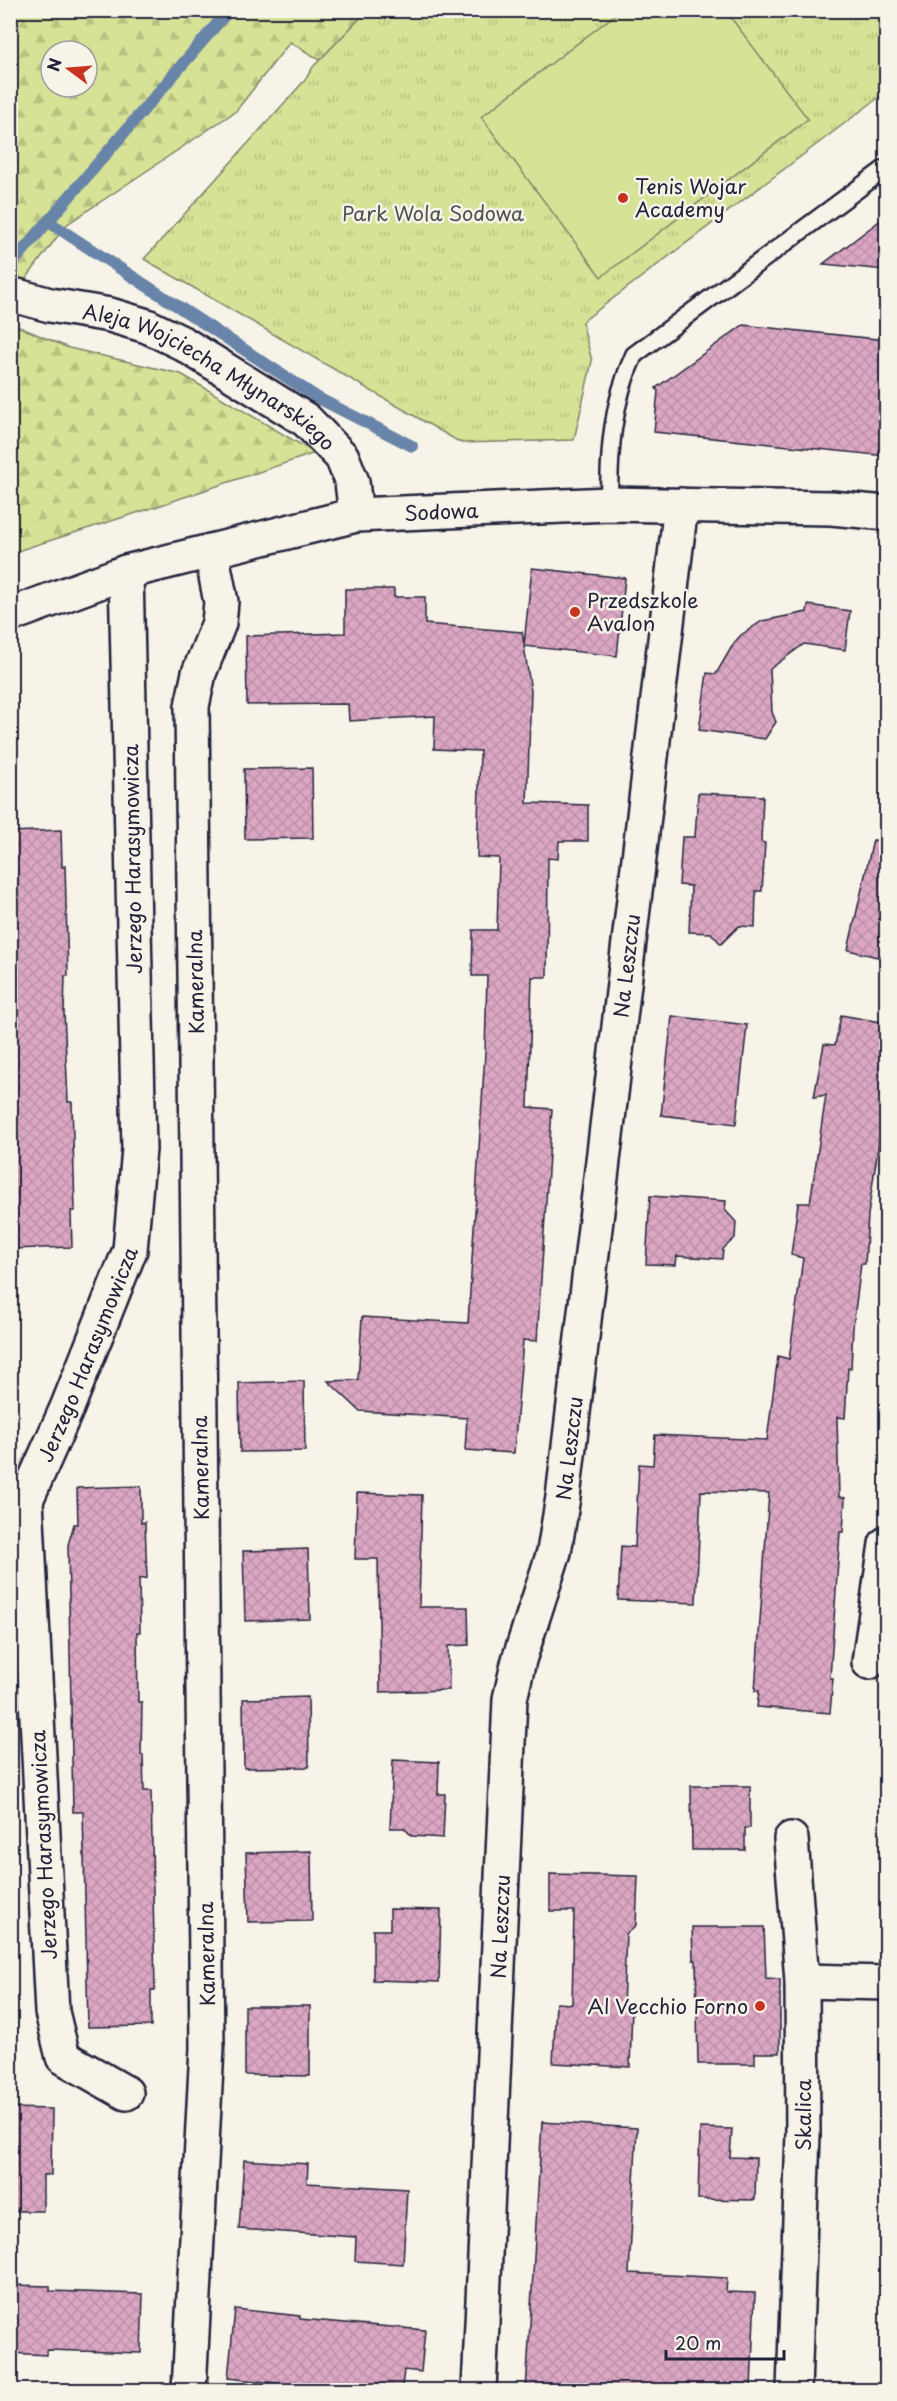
<svg xmlns="http://www.w3.org/2000/svg" width="897" height="2401" font-family="'Playpen Sans',sans-serif">
	<style>
		.forest { fill: url(#forest-firs); stroke: #7c8268; stroke-width: 1.5; fill-rule: evenodd }
		.park { fill: url(#park-tufts); stroke: #7c8268; stroke-width: 1.5 }
		.garden { fill: #d6e295; stroke: #7c8268; stroke-width: 1.5 }
		.lines { fill: none; stroke-linecap: round; stroke-linejoin: round }
		.stream { stroke: #6984a9; stroke-width: 12 }
		.building { fill: url(#building-cross-hatch); stroke: #22223b; stroke-width: 1.5 }
		.service-casing { stroke: #22223b; stroke-width: 21 }
		.minor-casing { stroke: #22223b; stroke-width: 38 }
		.service { stroke: #f7f3e8; stroke-width: 16 }
		.minor { stroke: #f7f3e8; stroke-width: 33 }
		.poi-dot { fill: #c8321e; stroke: #f7f3e8; stroke-width: 2 }
		.labels { text-anchor: middle; dominant-baseline: central; stroke-width: 5; stroke-linejoin: round; paint-order: stroke }
		.poi-label { font-size: 20px; fill: #22223b; stroke: #f7f3e8; text-anchor: start }
		.park-label { font-size: 20px; fill: #4f5252; stroke: #f7f3e8 }
		.street-label { font-size: 20px; fill: #22223b; stroke: #f7f3e8 }
	</style>
	<defs>
		<pattern id="forest-firs" width="22" height="20" patternUnits="userSpaceOnUse" patternTransform="scale(1.5)"><rect width="22" height="20" fill="#d6e295"/><path d="M5 1l3.5 6h-7zM16 11l3.5 6h-7z" fill="#b7c281"/></pattern>
		<pattern id="park-tufts" width="24" height="20" patternUnits="userSpaceOnUse" patternTransform="scale(1.5)"><rect width="24" height="20" fill="#d6e295"/><path d="M3 7l-1-3M5 7V3M7 7l1-3M15 17l-1-3M17 17v-4M19 17l1-3" fill="none" stroke="#b7c281"/></pattern>
		<pattern id="building-cross-hatch" width="8" height="8" patternUnits="userSpaceOnUse" patternTransform="scale(1.5)"><rect width="8" height="8" fill="#dba7c2"/><path d="M0 0l8 8M0 8l8-8" fill="none" stroke="#bc8fa8"/></pattern>
	</defs>
	<rect width="100%" height="100%" fill="#f7f3e8"/>
	<filter id="ink" filterUnits="userSpaceOnUse"><feTurbulence type="fractalNoise" baseFrequency=".0167" numOctaves="2"/><feDisplacementMap in="SourceGraphic" scale="12" xChannelSelector="R" yChannelSelector="G"/><feConvolveMatrix kernelMatrix="1 2 1 2 8 2 1 2 1" color-interpolation-filters="sRGB"/></filter>
	<g filter="url(#ink)">
		<g class="forest">
			<path d="M11,11H367L320,60L290,42L236,111L66,225L11,299ZM51,51H87V87H51Z"/>
			<polygon points="10,323 69,348 181,374 315,453 149,509 11,553"/>
		</g>
		<polygon class="park" points="367,11 886,11 886,92 582,322 592,361 574,440 461,443 144,259 305,80 313,67"/>
		<polygon class="garden" points="725,10 808,119 601,277 481,117 620,11"/>
		<g class="lines">
			<g class="stream">
				<polyline points="49,222 318,398 412,446"/>
				<polyline points="10,266 229,10"/>
			</g>
		</g>
		<g class="building">
			<polygon points="886,216 886,270 823,264"/>
			<polygon points="743,325 886,340 886,456 654,432 658,391 656,388"/>
			<polygon points="532,568 625,578 617,656 524,646 531,691 527,803 588,805 588,841 559,841 558,859 548,858 547,977 532,977 528,1107 552,1109 537,1341 523,1340 514,1453 465,1450 467,1418 360,1411 328,1381 358,1380 362,1317 468,1323 485,1053 487,976 472,976 473,930 497,930 499,858 477,857 480,751 434,749 435,716 349,721 348,704 247,705 246,636 345,633 345,589 394,589 394,597 425,597 425,624 522,632 524,644"/>
			<polygon points="808,605 850,611 845,650 804,644 770,669 772,712 776,722 765,739 699,730 707,673 716,674 734,643 741,635 762,621 807,612"/>
			<polygon points="312,768 313,838 245,839 244,769"/>
			<polygon points="698,793 763,796 761,842 765,843 762,891 756,891 755,927 739,926 721,944 711,933 689,932 691,886 679,885 682,837 695,837"/>
			<polygon points="61,830 62,867 65,866 68,976 65,976 64,1012 68,1102 72,1102 75,1211 71,1211 72,1247 10,1249 10,832"/>
			<polygon points="873,840 886,841 886,959 848,950"/>
			<polygon points="841,1015 886,1023 886,1094 868,1215 865,1264 861,1264 853,1327 851,1369 848,1368 845,1418 837,1417 839,1497 845,1498 843,1532 840,1532 830,1678 833,1678 830,1713 757,1707 759,1691 755,1691 769,1493 701,1491 696,1603 618,1600 621,1546 635,1547 639,1464 653,1465 655,1435 767,1440 778,1356 789,1359 803,1258 791,1255 798,1203 810,1203 826,1095 814,1097 824,1044 835,1045"/>
			<polygon points="672,1016 747,1025 736,1124 661,1115"/>
			<polygon points="650,1196 726,1201 725,1210 736,1222 735,1238 723,1249 722,1259 677,1256 676,1265 646,1264"/>
			<polygon points="304,1381 305,1451 240,1452 239,1383"/>
			<polygon points="141,1486 141,1523 145,1522 147,1578 139,1579 140,1632 137,1632 138,1702 142,1702 141,1755 143,1755 144,1791 151,1791 155,1990 151,1990 151,2026 88,2027 83,1812 73,1812 68,1545 74,1524 78,1524 77,1488"/>
			<polygon points="357,1493 422,1495 419,1607 468,1607 469,1645 448,1646 449,1690 380,1692 378,1559 355,1559"/>
			<polygon points="308,1549 310,1619 245,1621 243,1551"/>
			<polygon points="308,1697 309,1767 244,1768 243,1699"/>
			<polygon points="393,1760 439,1762 438,1794 445,1794 443,1838 412,1836 404,1828 390,1828"/>
			<polygon points="691,1786 750,1786 750,1828 745,1828 745,1850 692,1850"/>
			<polygon points="311,1851 312,1921 248,1922 246,1853"/>
			<polygon points="550,1874 638,1876 636,1925 626,1934 623,2007 632,2007 630,2067 553,2063 556,2003 572,2004 574,1911 550,1911"/>
			<polygon points="390,1909 441,1910 439,1982 373,1980 373,1930 390,1930"/>
			<polygon points="692,1927 764,1927 766,1978 780,1979 780,2053 755,2053 755,2064 698,2064 696,1960 693,1960"/>
			<polygon points="245,2006 310,2006 310,2076 245,2075"/>
			<polygon points="10,2108 52,2109 51,2175 43,2175 43,2211 10,2211"/>
			<polygon points="542,2122 637,2128 629,2273 727,2278 726,2292 755,2293 751,2388 723,2387 723,2391 526,2391"/>
			<polygon points="700,2128 732,2129 730,2157 756,2158 755,2200 698,2199"/>
			<polygon points="244,2160 308,2164 307,2183 407,2189 403,2264 355,2261 356,2237 239,2229"/>
			<polygon points="10,2285 50,2286 50,2291 143,2294 141,2353 47,2350 47,2355 10,2353"/>
			<polygon points="235,2309 300,2316 300,2319 425,2330 421,2372 404,2370 402,2387 387,2386 387,2391 350,2391 228,2378"/>
		</g>
		<g class="lines">
			<g class="service-casing">
				<path id="service" d="M609,504C609,451 612,403 634,355L886,168"/>
			</g>
			<g class="minor-casing">
				<g id="minor">
					<path id="s1" d="M10,294L50,305L110,315L147,326L182,343L306,420L342,457L352,482L356,515"/>
					<path id="s2" d="M10,615L126,572L356,515L609,504L831,508L886,513"/>
					<polyline points="869,1662 886,1544"/>
					<polyline points="791,1839 802,1981 803,2134 794,2390"/>
					<polyline points="802,1981 886,1983"/>
					<path id="s3" d="M126,2093L63,2057L52,2012L26,1500L67,1408L130,1250L139,1149L126,572"/>
					<polyline points="189,2390 207,2048 192,706 199,673 219,623 221,602 211,551"/>
					<path id="s4" d="M479,2390L510,1699L519,1660L554,1552L563,1497L681,505"/>
				</g>
			</g>
			<use href="#service" class="service"/>
			<use href="#minor" class="minor"/>
		</g>
	</g>
	<g class="poi-dot">
		<circle cx="623" cy="198" r="6"/>
		<circle cx="575" cy="612" r="6"/>
		<circle cx="760" cy="2006" r="6"/>
	</g>
	<g class="labels">
		<g class="poi-label">
			<text x="635" y="186">Tenis Wojar<tspan x="635" dy="23">Academy</tspan></text>
			<text x="587" y="600">Przedszkole<tspan x="587" dy="23">Avalon</tspan></text>
			<text x="748" y="2006" text-anchor="end">Al Vecchio Forno</text>
		</g>
		<g class="park-label">
			<text x="433" y="213">Park Wola Sodowa</text>
		</g>
		<g class="street-label">
			<text stroke="none"><textPath href="#s1" startOffset="219">Aleja Wojciecha Młynarskiego</textPath></text>
			<text stroke="none"><textPath href="#s2" startOffset="446">Sodowa</textPath></text>
			<text transform="translate(132 859) rotate(-91)">Jerzego Harasymowicza</text>
			<text stroke="none"><textPath href="#s4" startOffset="1436">Na Leszczu</textPath></text>
			<text transform="translate(195 982) rotate(-91)">Kameralna</text>
			<text stroke="none"><textPath href="#s3" startOffset="790">Jerzego Harasymowicza</textPath></text>
			<text stroke="none"><textPath href="#s4" startOffset="950">Na Leszczu</textPath></text>
			<text transform="translate(200 1468) rotate(-91)">Kameralna</text>
			<text transform="translate(43 1845) rotate(-93)">Jerzego Harasymowicza</text>
			<text stroke="none"><textPath href="#s4" startOffset="464">Na Leszczu</textPath></text>
			<text transform="translate(206 1954) rotate(-91)">Kameralna</text>
			<text transform="translate(803 2115) rotate(-90)">Skalica</text>
		</g>
	</g>
	<rect width="897" height="2401" fill="none" stroke="#f7f3e8" stroke-width="36"/>
	<rect x="18" y="18" width="861" height="2365" fill="none" stroke="#22223b" stroke-width="2" filter="url(#ink)"/>
	<g transform="translate(69 69) rotate(286)"><circle r="28" fill="#f7f3e8" stroke="#a29fa3" stroke-width="1.5"/>
	<path d="M0-4.5L10 22L0 15L-10 22Z" fill="#c8321e"/>
	<text y="-9" font-size="16" font-weight="bold" text-anchor="middle" fill="#22223b">N</text>
	</g>
	<path d="M666 2350v9h118v-9" fill="none" stroke="#22223b" stroke-width="3"/>
	<text x="675" y="2350" font-size="18" fill="#22223b" stroke="#f7f3e8" stroke-width="4.5" paint-order="stroke">20 m</text>
</svg>
